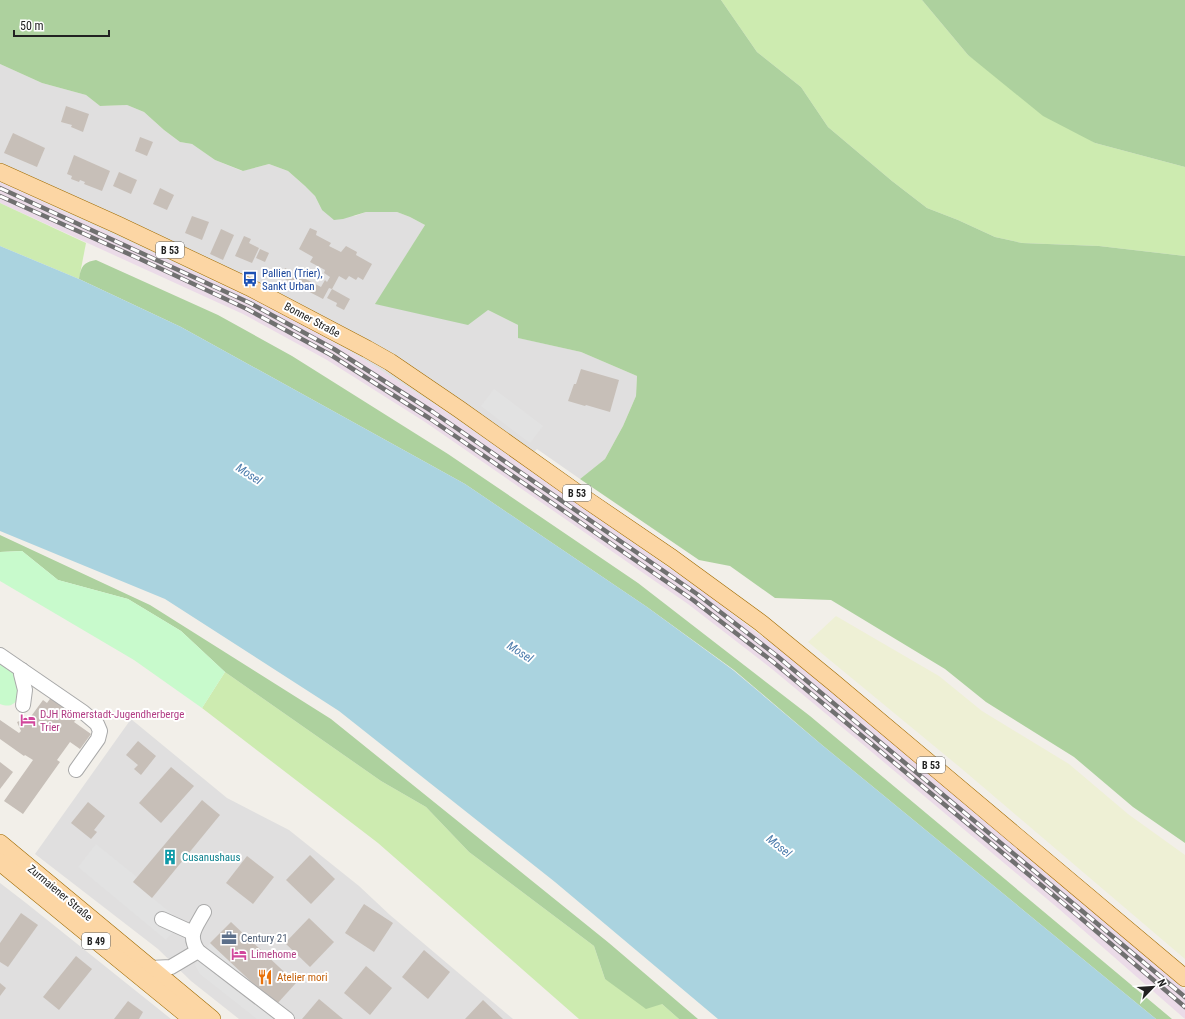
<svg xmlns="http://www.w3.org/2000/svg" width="1185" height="1019" font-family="'Roboto Condensed',sans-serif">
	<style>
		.residential { fill: #e0dfdf }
		.industrial { fill: #ebdbe8 }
		.farmland { fill: #eef0d5 }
		.grass { fill: #cdebb0 }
		.forest { fill: #add19e }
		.park { fill: #c8facc }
		.parking { fill: #e2e2e2 }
		.water { fill: #aad3df }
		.building { fill: #c7bfb8 }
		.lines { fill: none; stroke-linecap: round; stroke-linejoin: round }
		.minor-casing { stroke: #a9a9a9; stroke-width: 16 }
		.major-casing { stroke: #a06b00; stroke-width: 18 }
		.minor { stroke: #fff; stroke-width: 14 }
		.major { stroke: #fcd6a4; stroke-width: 17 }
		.rail-casing { stroke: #707070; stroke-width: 4.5 }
		.rail { stroke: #fff; stroke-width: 3; stroke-dasharray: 9; stroke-linecap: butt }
		.labels { text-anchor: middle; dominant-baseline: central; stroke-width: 4; stroke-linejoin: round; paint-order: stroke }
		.shield { fill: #fff; stroke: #646464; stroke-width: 1 }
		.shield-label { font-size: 10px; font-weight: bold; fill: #222 }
		.transit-label { font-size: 11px; fill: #164399; stroke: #fff; text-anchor: start }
		.street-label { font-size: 11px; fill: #222; stroke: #fff }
		.hotel-label { font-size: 11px; fill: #b23c85; stroke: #fff; text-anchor: start }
		.culture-label { font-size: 11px; fill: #0d838f; stroke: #fff; text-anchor: start }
		.service-label { font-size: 11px; fill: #4e5e75; stroke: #fff; text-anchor: start }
		.food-label { font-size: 11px; fill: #c56008; stroke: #fff; text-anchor: start }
		.water-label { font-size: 12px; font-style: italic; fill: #4a7aab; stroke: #fff }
	</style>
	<rect width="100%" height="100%" fill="#f2efe9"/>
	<g class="residential">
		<polygon points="0,64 42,83 86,95 100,106 127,105 144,112 164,130 180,142 192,144 215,160 242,171 269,164 288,171 305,186 315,196 322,210 355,216 366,212 397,212 410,217 425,225 376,304 488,310 518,325 519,338 581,352 637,376 636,396 623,426 605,459 580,479 537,449 521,465 442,409 358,356 301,324 253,299 0,182"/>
		<polygon points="131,719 227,798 289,830 359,886 390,915 513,1019 239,1019 191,981 158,949 35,854"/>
		<polygon points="0,883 26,903 171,1019 0,1019"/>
	</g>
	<polygon class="industrial" points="0,182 253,299 301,324 358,356 442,409 701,590 788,656 1073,894 1185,990 1185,1019 1059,909 855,738 772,669 688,604 425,422 327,360 243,314 0,203"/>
	<polygon class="farmland" points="836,616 939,676 982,711 1069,764 1128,814 1185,855 1185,959 962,769 808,642"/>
	<g class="grass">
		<polygon points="721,0 922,0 968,55 1095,143 1185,167 1185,256 1099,246 1022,243 995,237 958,220 927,208 892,181 828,127 801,87 757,52"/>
		<polygon points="0,203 86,243 79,279 0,246"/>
		<polygon points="225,672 381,781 426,807 469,852 594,946 605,979 662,1004 679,1019 579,1019 378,843 202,708"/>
	</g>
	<g class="forest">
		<polygon points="0,0 721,0 757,52 801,87 828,127 892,181 927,208 958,220 995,237 1022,243 1099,246 1185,256 1185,843 1133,807 1074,757 986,702 945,669 831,600 775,598 730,566 699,560 580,479 605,459 623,426 636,396 637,376 581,352 518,338 518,325 488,310 468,325 375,304 425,225 410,217 397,212 366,212 343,219 334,220 322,210 315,196 305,186 288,171 269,164 243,171 215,160 192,144 180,142 164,130 144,112 127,105 100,106 86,95 42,83 0,64"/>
		<polygon points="922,0 1185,0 1185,167 1095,143 1043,116 968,55"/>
		<path d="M96,260L218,315L292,356L448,454L638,583L810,716L1172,1019H1156L822,745L734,670L647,607L465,484L181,327L79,279C81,267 83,262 96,260Z"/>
		<polygon points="0,535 150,605 331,719 609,943 698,1019 679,1019 662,1004 646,1009 605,979 594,946 469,852 426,807 381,781 225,672 181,631 128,599 58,580 22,551 0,552"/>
	</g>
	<g class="park">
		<polygon points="22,551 58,580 128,599 181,631 225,672 202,708 134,660 0,581 0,552"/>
		<path d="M0,661L13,669L21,696C14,704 11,708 0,704Z"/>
	</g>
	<g class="parking">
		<polygon points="494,389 543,426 530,443 481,406"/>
		<polygon points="96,844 137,877 133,882 182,922 166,940 78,867"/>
		<polygon points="210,943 276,1005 296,1019 257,1019 200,974 195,965"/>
	</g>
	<polygon class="water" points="0,246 79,279 181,327 465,484 647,607 733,670 822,745 1156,1019 718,1019 555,882 339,711 165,599 0,531"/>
	<g class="building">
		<polygon points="66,106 89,114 83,132 71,127 72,125 61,122"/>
		<polygon points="13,133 45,148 37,167 4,153"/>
		<polygon points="140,137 153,142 147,156 135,151"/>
		<polygon points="74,155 110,171 102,191 84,184 85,182 80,180 79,182 71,179 72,176 67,174"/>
		<polygon points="119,172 137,180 131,194 113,186"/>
		<polygon points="160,188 174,195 167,210 153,204"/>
		<polygon points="192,216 209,222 202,240 185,233"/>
		<polygon points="310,228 317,231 316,235 331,243 329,246 341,252 346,246 357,252 356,255 372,264 363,280 358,277 356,280 349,276 346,280 339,276 332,289 350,299 344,310 336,306 337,303 327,298 332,289 329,288 323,299 281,277 285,268 321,287 325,280 327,282 330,277 324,273 325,270 310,262 313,257 299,249"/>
		<polygon points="221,229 234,235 223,260 210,254"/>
		<polygon points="244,236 251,239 249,243 259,248 252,263 235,256"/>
		<polygon points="260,249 269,253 265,262 256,258"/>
		<polygon points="581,369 619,380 610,412 586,405 585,406 568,401 574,384 576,384"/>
		<polygon points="52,696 79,716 74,722 91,734 80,749 70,742 57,760 60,762 23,814 4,801 33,760 25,755 24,756 0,739 0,720 19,733 21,731 17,722 22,720 24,726 43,700 47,703"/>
		<polygon points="138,741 156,756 141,775 134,769 138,765 126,755"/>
		<polygon points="0,762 13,772 0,789"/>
		<polygon points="171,767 194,786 161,823 139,803"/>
		<polygon points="202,800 220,815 152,898 133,882"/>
		<polygon points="88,802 105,816 94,830 97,832 91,839 71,823"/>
		<polygon points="310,855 335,879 311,904 286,880"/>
		<polygon points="247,856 274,877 253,904 226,883"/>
		<polygon points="364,904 393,923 374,952 345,933"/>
		<polygon points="21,913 38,925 8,967 0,962 0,943"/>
		<polygon points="309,918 334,942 310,967 285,943"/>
		<polygon points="231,922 296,983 276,1005 210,943"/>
		<polygon points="424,950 450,972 428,999 402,977"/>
		<polygon points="76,956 92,969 59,1010 43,997"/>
		<polygon points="366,966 392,988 370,1015 344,993"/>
		<polygon points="0,983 6,988 0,996"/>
		<polygon points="319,999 343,1019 302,1019"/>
		<polygon points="483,1000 503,1019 465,1019"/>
		<polygon points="128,1001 143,1012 139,1019 114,1019"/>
	</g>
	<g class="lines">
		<g class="minor-casing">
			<g id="minor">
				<polyline points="0,655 83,712 97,724 100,731 98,739 76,770"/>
				<polyline points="22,670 21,674 25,690 23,705"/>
				<path d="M204,912C196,927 187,935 198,951L287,1019"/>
				<polyline points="162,919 193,933"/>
				<polyline points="150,968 171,967 198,951"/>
			</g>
		</g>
		<g class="major-casing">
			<g id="major">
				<polyline points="0,172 118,225 249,287 367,349 390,362 459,409 587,500 672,558 761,623 833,682 1185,978"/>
				<polyline points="0,843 212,1019"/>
				<polyline points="0,862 192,1019"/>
			</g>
		</g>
		<use href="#minor" class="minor"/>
		<use href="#major" class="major"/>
		<g class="rail-casing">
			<g id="rail">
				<polyline points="0,188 250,303 334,349 433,412 697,594 777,656 1185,997"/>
				<polyline points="0,196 140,259 247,309 331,355 429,418 693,600 772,661 1076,914 1185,1007"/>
			</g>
		</g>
		<use href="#rail" class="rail"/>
	</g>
	<defs>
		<g id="bus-bare" transform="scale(1.2)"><path d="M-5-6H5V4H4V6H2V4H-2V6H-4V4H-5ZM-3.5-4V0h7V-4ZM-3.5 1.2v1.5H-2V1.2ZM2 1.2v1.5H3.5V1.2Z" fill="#1a4fb4" stroke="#fff" stroke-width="2.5" paint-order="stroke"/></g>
		<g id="hotel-bare" transform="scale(1.2)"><path d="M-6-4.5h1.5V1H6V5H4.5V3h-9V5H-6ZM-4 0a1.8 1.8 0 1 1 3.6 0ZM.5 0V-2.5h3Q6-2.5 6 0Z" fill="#d1479c" stroke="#fff" stroke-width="2.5" paint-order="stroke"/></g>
		<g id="building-bare" transform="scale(1.2)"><path d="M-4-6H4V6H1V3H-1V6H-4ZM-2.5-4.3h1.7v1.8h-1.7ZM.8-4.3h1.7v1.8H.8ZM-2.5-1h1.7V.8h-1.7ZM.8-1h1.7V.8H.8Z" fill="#0f9aa8" stroke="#fff" stroke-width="2.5" paint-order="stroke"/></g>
		<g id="office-bare" transform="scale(1.2)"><path d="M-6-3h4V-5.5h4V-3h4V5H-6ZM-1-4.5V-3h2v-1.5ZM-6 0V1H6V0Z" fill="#5c6f8a" stroke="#fff" stroke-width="2.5" paint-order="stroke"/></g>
		<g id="restaurant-bare" transform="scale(1.2)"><path d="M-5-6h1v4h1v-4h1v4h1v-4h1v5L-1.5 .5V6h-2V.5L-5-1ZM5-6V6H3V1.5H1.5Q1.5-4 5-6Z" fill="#e8710a" stroke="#fff" stroke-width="2.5" paint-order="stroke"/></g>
	</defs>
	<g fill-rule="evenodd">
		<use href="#bus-bare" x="250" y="279"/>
		<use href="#hotel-bare" x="28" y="720"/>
		<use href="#building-bare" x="170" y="857"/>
		<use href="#office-bare" x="229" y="938"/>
		<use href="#hotel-bare" x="239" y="954"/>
		<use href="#restaurant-bare" x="265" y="977"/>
	</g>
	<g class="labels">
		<g class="shield">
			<rect x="156" y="242" width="28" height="16" rx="3"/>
			<rect x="563" y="485" width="28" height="16" rx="3"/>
			<rect x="917" y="757" width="28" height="16" rx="3"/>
			<rect x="82" y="933" width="28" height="16" rx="3"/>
		</g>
		<g class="shield-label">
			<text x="170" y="250">B 53</text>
			<text x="577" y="493">B 53</text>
			<text x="931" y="765">B 53</text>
			<text x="96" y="941">B 49</text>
		</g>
		<g class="transit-label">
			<text x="262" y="273">Pallien (Trier),<tspan x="262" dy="13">Sankt Urban</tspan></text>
		</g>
		<g class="street-label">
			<text transform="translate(312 320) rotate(28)">Bonner Straße</text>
			<text transform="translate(60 893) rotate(40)">Zurmaiener Straße</text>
		</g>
		<g class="hotel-label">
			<text x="40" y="714">DJH Römerstadt-Jugendherberge<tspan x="40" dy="13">Trier</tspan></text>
			<text x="251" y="954">Limehome</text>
		</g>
		<g class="culture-label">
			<text x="182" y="857">Cusanushaus</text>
		</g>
		<g class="service-label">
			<text x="241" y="938">Century 21</text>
		</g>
		<g class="food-label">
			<text x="277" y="977">Atelier mori</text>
		</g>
		<g class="water-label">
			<text transform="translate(249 474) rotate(33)">Mosel</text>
			<text transform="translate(520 652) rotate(33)">Mosel</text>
			<text transform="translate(779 846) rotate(39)">Mosel</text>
		</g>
	</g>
	<g transform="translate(1153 987) rotate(65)" stroke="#ffffff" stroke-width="3" paint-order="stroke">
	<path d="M0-3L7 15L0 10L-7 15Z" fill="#222222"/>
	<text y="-6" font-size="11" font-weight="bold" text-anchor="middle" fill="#222222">N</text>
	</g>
	<path d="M14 30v6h95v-6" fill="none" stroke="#222222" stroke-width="2"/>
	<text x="20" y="30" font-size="12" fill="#222222" stroke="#ffffff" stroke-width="3" paint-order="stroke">50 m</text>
</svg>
